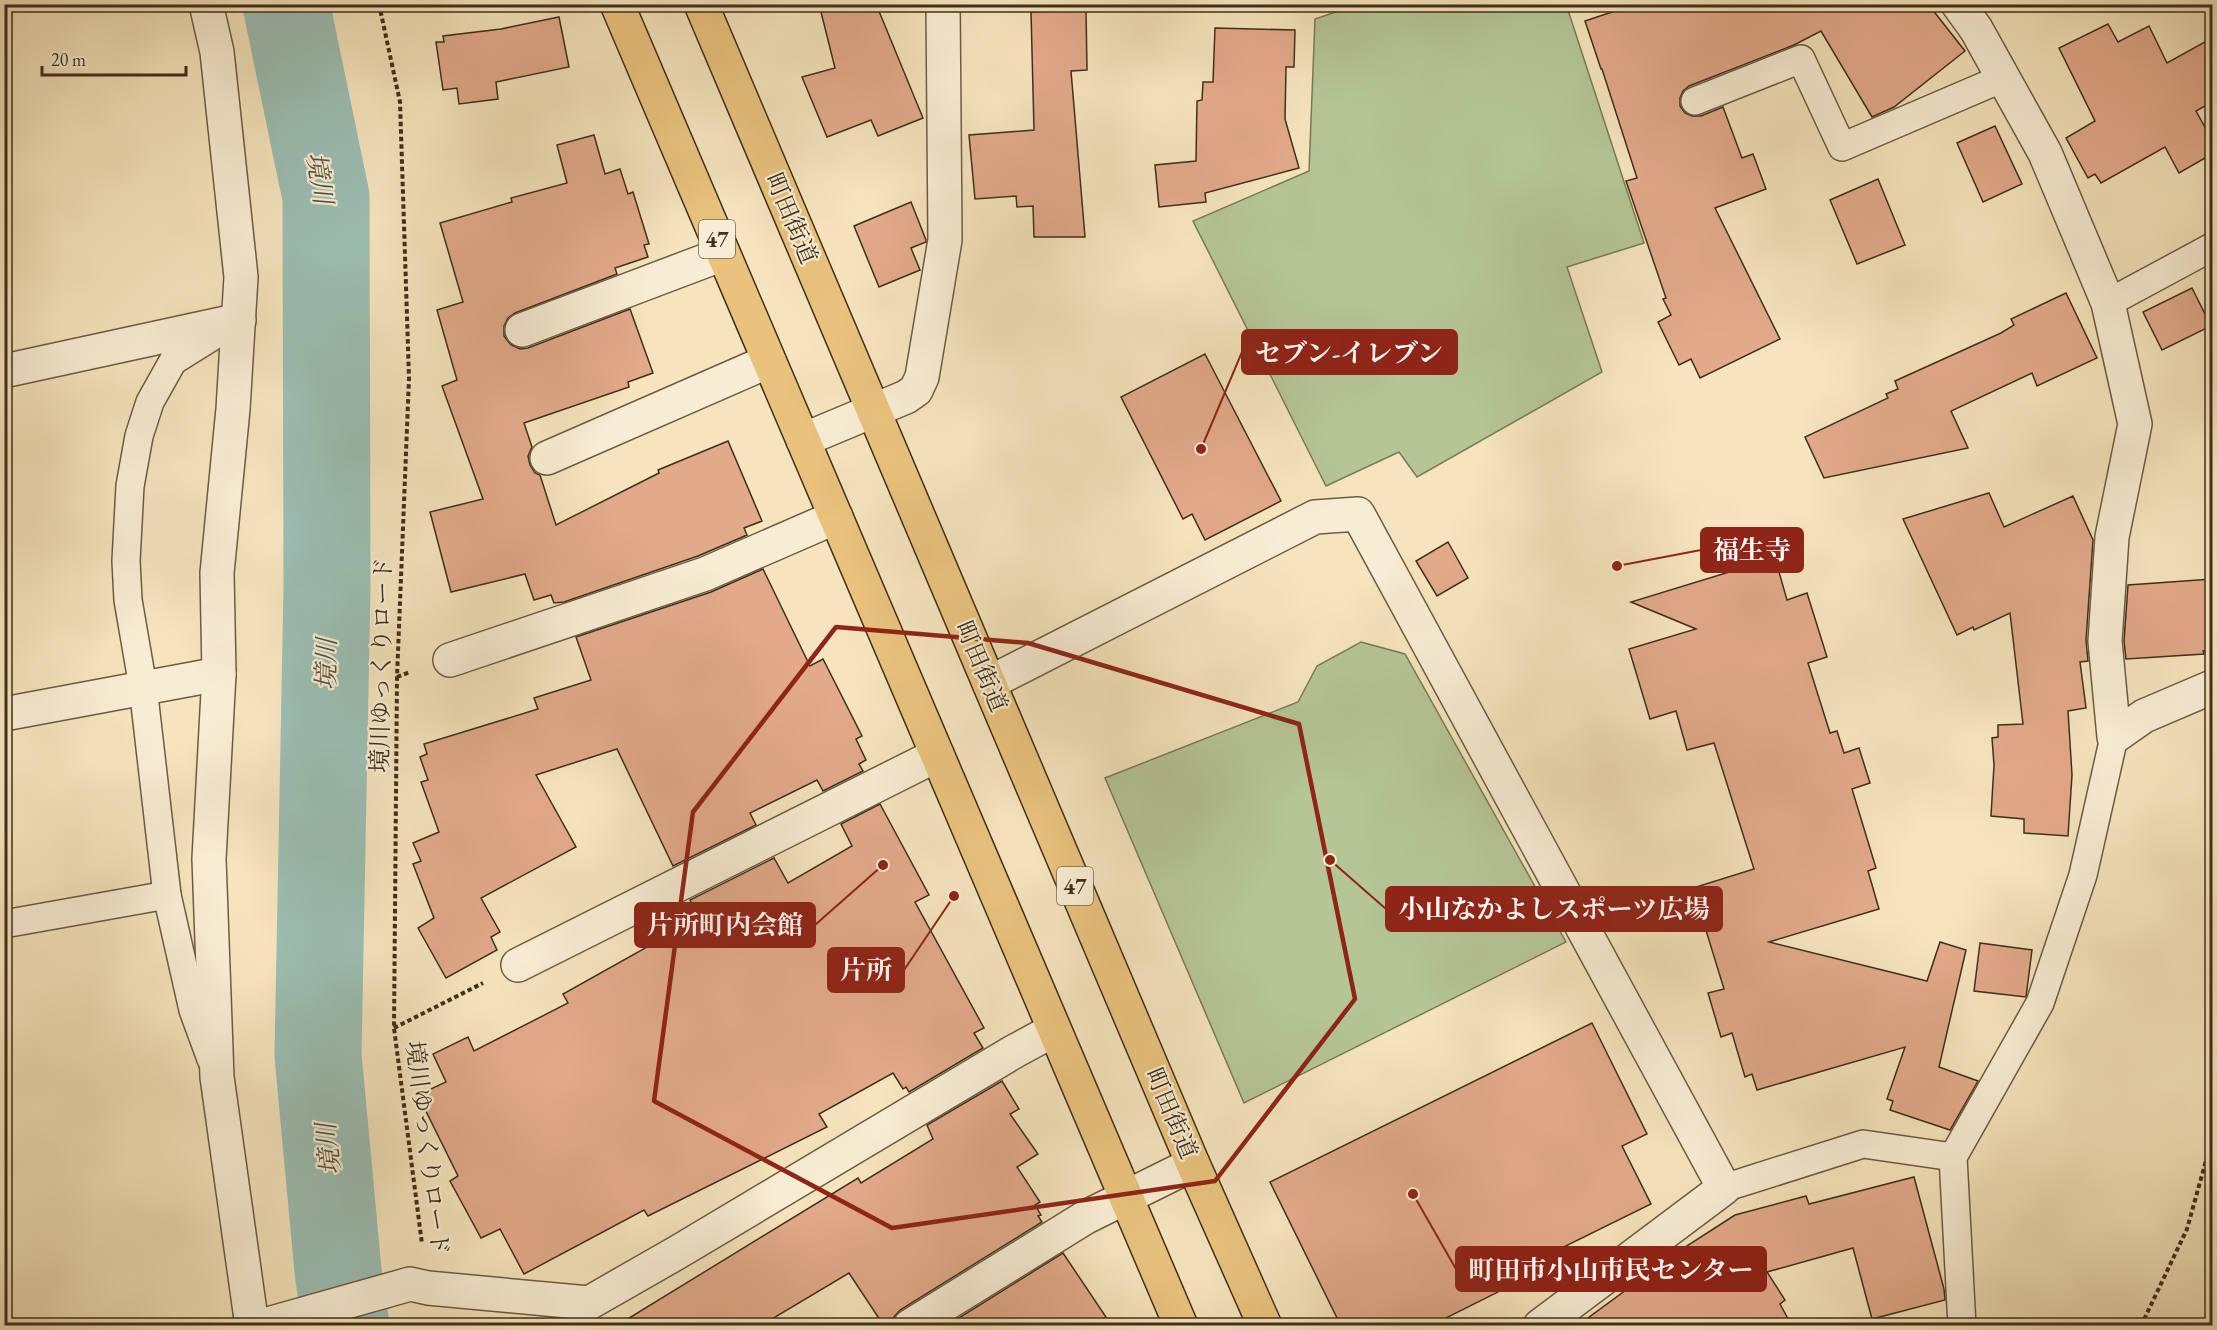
<svg xmlns="http://www.w3.org/2000/svg" width="2217" height="1330" font-family="'EB Garamond','Noto Serif JP',serif">
	<style>
		.green { fill: #b5c596; stroke: #7a7a58; stroke-width: 1.5 }
		.lines { fill: none; stroke-linecap: round; stroke-linejoin: round }
		.river { stroke: #9cbeb3; stroke-width: 87 }
		.building { fill: #e2a98a; stroke: #3f2f1b; stroke-width: 1.5 }
		.lane-casing { stroke: #6c5c44; stroke-width: 30 }
		.street-casing { stroke: #6c5c44; stroke-width: 36 }
		.primary-casing { stroke: #3f2f1b; stroke-width: 36 }
		.path { stroke: #3f2f1b; stroke-width: 4; stroke-dasharray: 4.5 3; stroke-linecap: butt }
		.lane { stroke: #f8edd4; stroke-width: 27 }
		.street { stroke: #f8edd4; stroke-width: 33 }
		.primary { stroke: #eac27e; stroke-width: 33 }
		.marked { fill: none; stroke: #8f2418; stroke-width: 4.5; stroke-linejoin: round }
		.labels { text-anchor: middle; dominant-baseline: central; stroke-width: 4.5; stroke-linejoin: round; paint-order: stroke }
		.shield { fill: #f8edd4; stroke: #766852; stroke-width: 1.5 }
		.shield-label { font-size: 22px; font-weight: bold; fill: #3f2f1b }
		.street-label { font-size: 24px; fill: #3f2f1b; stroke: #f8edd4 }
		.water-label { font-size: 26px; font-style: italic; fill: #565341; stroke: #f8edd4 }
		.leader { fill: none; stroke: #8f2418; stroke-width: 2 }
		.callout-dot { fill: #8f2418; stroke: #f8edd4; stroke-width: 2 }
		.callout { fill: #8f2418; stroke: #8f2418; stroke-width: 2 }
		.callout-label { font-size: 26px; text-anchor: middle; font-weight: bold; fill: #fff }
	</style>
	<rect width="100%" height="100%" fill="#f5e4bd"/>
	<filter id="stains"><feTurbulence type="fractalNoise" baseFrequency=".00333" numOctaves="4"/><feColorMatrix values="0 0 0 0 .2 0 0 0 0 .09 0 0 0 0 .02 0 0 0 .5 -.17"/></filter>
	<radialGradient id="worn" r=".72"><stop offset=".6" stop-color="#630" stop-opacity="0"/><stop offset="1" stop-color="#630" stop-opacity=".3"/></radialGradient>
	<g class="green">
		<polygon points="1566,4 1644,243 1567,267 1602,372 1417,477 1399,452 1326,486 1193,221 1309,171 1315,19 1356,5"/>
		<polygon points="1361,642 1405,654 1566,942 1244,1103 1105,778 1298,702 1317,666"/>
	</g>
	<g class="lines">
		<polyline class="river" points="286,4 326,197 327,586 318,1055 338,1271 346,1326"/>
	</g>
	<g class="building">
		<polygon points="819,4 876,4 923,118 878,136 871,120 827,137 802,77 835,68"/>
		<polygon points="1636,4 1928,4 1965,51 1894,107 1872,117 1821,31 1794,45 1689,86 1683,91 1680,98 1680,106 1685,113 1692,116 1701,116 1723,107 1742,158 1753,154 1766,189 1715,208 1780,339 1700,378 1691,359 1679,365 1658,322 1671,315 1663,299 1666,298 1626,181 1637,178 1602,69 1601,69 1585,21"/>
		<polygon points="1086,10 1087,70 1071,71 1085,237 1034,237 1033,206 1017,207 1016,196 975,199 969,135 1034,130 1031,12"/>
		<polygon points="559,17 569,67 496,82 498,99 459,104 457,88 443,90 436,42 444,42 443,36 501,29"/>
		<polygon points="2108,24 2118,42 2149,26 2167,63 2212,38 2212,102 2196,111 2212,140 2212,154 2179,173 2165,147 2101,183 2095,174 2088,178 2066,138 2095,121 2059,48"/>
		<polygon points="1215,28 1295,30 1294,67 1286,67 1285,119 1299,168 1205,193 1206,202 1159,207 1155,165 1196,161 1197,101 1202,100 1203,82 1213,82"/>
		<polygon points="1995,126 2022,184 1983,202 1957,143"/>
		<polygon points="594,135 605,174 620,169 628,194 633,192 649,244 644,245 648,257 615,268 617,274 515,313 508,318 504,326 504,336 511,345 520,349 528,348 630,309 653,373 628,382 629,387 524,423 532,447 528,456 530,465 535,473 540,475 556,525 659,473 658,470 728,441 762,521 744,528 747,535 698,556 564,602 554,603 551,595 534,600 525,574 451,592 430,512 483,499 442,386 457,380 437,310 463,302 440,223 512,202 511,198 567,183 557,145"/>
		<polygon points="1878,179 1905,245 1857,264 1830,200"/>
		<polygon points="911,202 926,240 926,242 911,248 920,270 879,287 854,226"/>
		<polygon points="2192,288 2211,326 2162,350 2143,312"/>
		<polygon points="2066,293 2097,358 2037,386 2032,373 1951,411 1968,448 1824,478 1805,437 1888,398 1886,394 1898,389 1895,381 2001,333 2014,325 2011,319"/>
		<polygon points="1205,354 1281,501 1205,540 1192,514 1183,519 1121,397"/>
		<polygon points="1989,493 2004,527 2073,496 2093,540 2086,640 2088,661 2080,662 2086,708 2068,711 2072,775 2068,836 2024,833 2024,819 1991,816 1994,765 1992,738 1998,737 1998,725 2023,724 2010,613 1974,630 1973,627 1957,635 1903,519"/>
		<polygon points="1448,542 1468,578 1437,596 1416,561"/>
		<polygon points="1775,558 1787,600 1807,593 1827,657 1808,663 1830,733 1837,731 1844,753 1859,748 1870,783 1852,789 1876,868 1868,871 1879,909 1769,942 1927,981 1940,942 1966,950 1939,1067 1978,1081 1950,1130 1890,1110 1893,1101 1887,1099 1905,1047 1757,1090 1752,1074 1745,1077 1732,1033 1721,1037 1708,993 1724,989 1693,888 1754,869 1714,743 1687,750 1676,711 1650,719 1629,649 1696,629 1631,602"/>
		<polygon points="763,569 810,666 823,659 862,736 856,739 866,760 859,764 863,771 823,791 817,780 750,813 756,825 673,866 617,749 536,775 576,847 481,898 500,932 491,937 497,950 446,978 418,928 434,918 413,864 421,861 413,843 439,832 421,782 428,780 420,757 427,754 424,744 538,709 534,698 591,680 576,637 711,592"/>
		<polygon points="2212,579 2212,650 2203,651 2204,654 2126,659 2124,641 2128,585"/>
		<polygon points="880,804 929,895 915,902 984,1028 974,1033 983,1048 909,1092 906,1087 903,1089 893,1073 819,1114 827,1127 648,1216 644,1210 524,1274 500,1229 481,1238 450,1181 458,1176 418,1095 446,1082 433,1054 468,1037 474,1051 568,1003 563,994 699,918 690,900 774,858 788,883 852,846 841,824"/>
		<polygon points="1980,943 2032,950 2026,997 1974,991"/>
		<polygon points="1592,1023 1647,1134 1622,1146 1651,1204 1529,1264 1534,1274 1430,1326 1341,1326 1270,1182"/>
		<polygon points="1002,1081 1019,1109 1010,1114 1038,1154 1017,1167 1040,1202 1035,1205 1041,1215 1038,1216 1042,1222 900,1310 894,1317 891,1326 884,1326 849,1273 760,1326 616,1326 858,1178 861,1183 933,1139 927,1125"/>
		<polygon points="1914,1177 1944,1289 1945,1300 1872,1319 1853,1248 1767,1272 1785,1300 1780,1304 1792,1326 1577,1326 1682,1249 1735,1215 1806,1196 1809,1204"/>
		<polygon points="1063,1253 1112,1326 946,1326"/>
	</g>
	<g class="lines">
		<g class="lane-casing">
			<g id="lane">
				<polyline points="1695,101 1801,59 1842,147 2003,78"/>
				<polyline points="2108,303 2212,247"/>
				<polyline points="4,924 167,895"/>
				<polyline points="211,1059 193,1010 167,895 143,687 128,600 126,561 130,486 139,436 150,402 173,361 229,326"/>
				<polyline points="1724,1188 1863,1144 1953,1157"/>
				<polyline points="1962,1326 1953,1157 2040,1003 2083,875 2114,737"/>
			</g>
		</g>
		<g class="street-casing">
			<g id="street">
				<polyline points="206,4 217,52 241,277 233,409 217,573 219,674 209,859 217,1077 252,1326"/>
				<polyline points="1958,4 1976,29 2045,153 2108,303 2135,424 2112,537 2105,641 2114,737 2144,716 2212,687"/>
				<polyline points="522,330 723,254"/>
				<polyline points="4,371 239,320"/>
				<polyline points="803,440 906,397 916,390 922,377 945,240 943,4"/>
				<polyline points="547,458 769,361"/>
				<polyline points="450,660 705,574 836,517"/>
				<polyline points="989,683 1315,517 1358,514 1724,1188 1540,1326"/>
				<polyline points="4,714 219,674"/>
				<polyline points="518,965 937,755"/>
				<polyline points="261,1326 410,1284 428,1288 589,1303 678,1252 1015,1051 1054,1030"/>
				<polyline points="910,1326 1086,1217 1193,1164"/>
			</g>
		</g>
		<g class="primary-casing">
			<g id="primary">
				<polyline points="617,4 1181,1326"/>
				<polyline points="701,4 1193,1164 1265,1326"/>
			</g>
		</g>
		<g class="path">
			<polyline points="379,4 400,102 409,378 397,677 394,1028 422,1244"/>
			<polyline points="397,677 410,672"/>
			<polyline points="394,1028 483,983"/>
			<polyline points="2141,1326 2187,1229 2212,1139"/>
		</g>
		<use href="#lane" class="lane"/>
		<use href="#street" class="street"/>
		<use href="#primary" class="primary"/>
	</g>
	<path class="marked" d="M836,627L1028,643L1299,724L1355,999L1215,1181L892,1228L654,1101L693,812Z"/>
	<g class="labels">
		<g class="shield">
			<rect x="699" y="220" width="36" height="38" rx="4.5"/>
			<rect x="1057" y="867" width="36" height="38" rx="4.5"/>
		</g>
		<g class="shield-label">
			<text x="717" y="239">47</text>
			<text x="1075" y="886">47</text>
		</g>
		<g class="street-label">
			<text transform="translate(792 218) rotate(67)">町田街道</text>
			<text transform="translate(381 665) rotate(-89)">境川ゆっくりロード</text>
			<text transform="translate(982 666) rotate(67)">町田街道</text>
			<text transform="translate(1172 1113) rotate(67)">町田街道</text>
			<text transform="translate(428 1148) rotate(83)">境川ゆっくりロード</text>
		</g>
		<g class="water-label">
			<text transform="translate(320 178) rotate(81)">境川</text>
			<text transform="translate(326 664) rotate(-89)">境川</text>
			<text transform="translate(328 1149) rotate(-96)">境川</text>
		</g>
	</g>
	<path class="leader" d="M1201 449L1242 352M1617 566L1701 550M1330 860L1386 909M883 865L815 925M954 896L904 970M1413 1194L1456 1269"/>
	<g class="callout-dot">
		<circle cx="1201" cy="449" r="6"/>
		<circle cx="1617" cy="566" r="6"/>
		<circle cx="1330" cy="860" r="6"/>
		<circle cx="883" cy="865" r="6"/>
		<circle cx="954" cy="896" r="6"/>
		<circle cx="1413" cy="1194" r="6"/>
	</g>
	<g class="callout">
		<rect x="1242" y="330" width="215" height="44" rx="6"/>
		<rect x="1701" y="528" width="102" height="44" rx="6"/>
		<rect x="1386" y="887" width="336" height="44" rx="6"/>
		<rect x="635" y="903" width="180" height="44" rx="6"/>
		<rect x="828" y="948" width="76" height="44" rx="6"/>
		<rect x="1456" y="1247" width="310" height="44" rx="6"/>
	</g>
	<g class="callout-label">
		<text x="1349" y="362">セブン-イレブン</text>
		<text x="1752" y="559">福生寺</text>
		<text x="1554" y="918">小山なかよしスポーツ広場</text>
		<text x="725" y="934">片所町内会館</text>
		<text x="866" y="979">片所</text>
		<text x="1611" y="1279">町田市小山市民センター</text>
	</g>
	<rect width="2217" height="1330" fill="none" stroke="#f5e4bd" stroke-width="24"/>
	<rect x="6" y="6" width="2205" height="1318" fill="none" stroke="#3f2f1b" stroke-width="3"/>
	<rect x="12" y="12" width="2193" height="1306" fill="none" stroke="#3f2f1b" stroke-width="1.5"/>
	<path d="M42 66v9h144v-9" fill="none" stroke="#3f2f1b" stroke-width="3"/>
	<text x="51" y="66" font-size="18" fill="#3f2f1b" stroke="#f8edd4" stroke-width="4.5" paint-order="stroke">20 m</text>
	<rect width="100%" height="100%" filter="url(#stains)"/>
	<rect width="100%" height="100%" fill="url(#worn)"/>
</svg>
